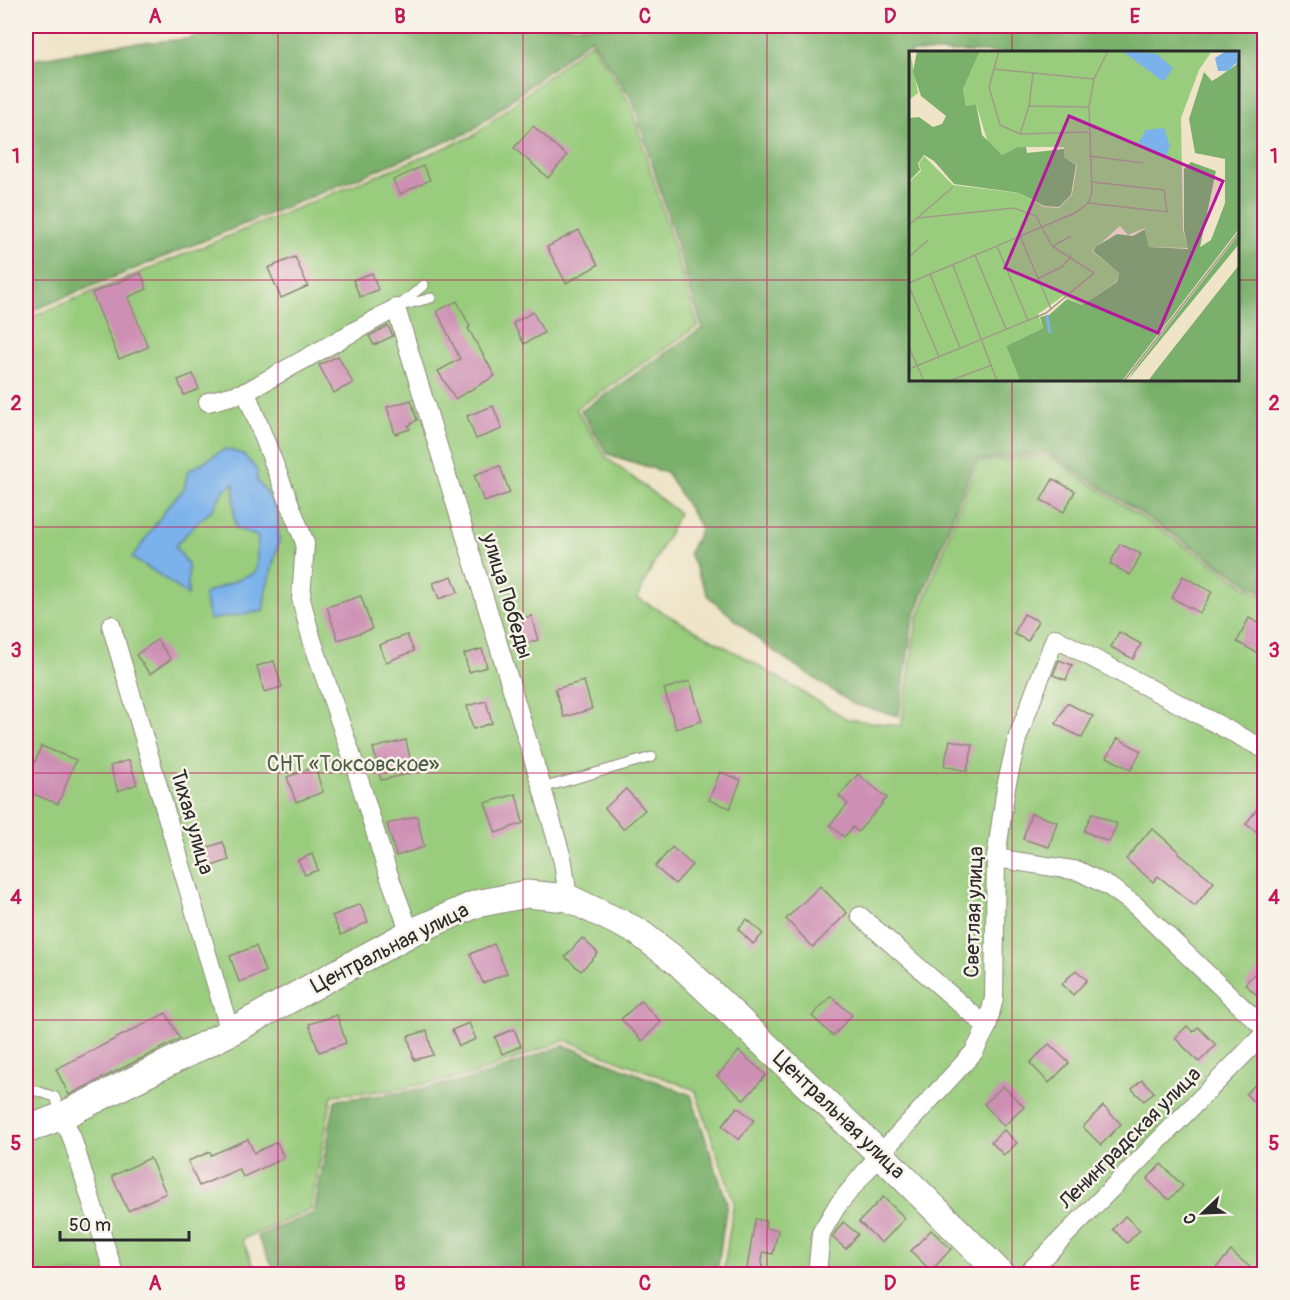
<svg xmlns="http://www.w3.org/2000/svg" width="1290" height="1300" font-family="Pangolin,sans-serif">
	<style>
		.green { fill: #99cc7d; stroke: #627c54; stroke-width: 1.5 }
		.forest { fill: #7ab06c; stroke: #526e4c; stroke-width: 1.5; fill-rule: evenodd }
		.water { fill: #7cb2eb; stroke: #546e8b; stroke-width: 1.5 }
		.building { fill: #ce8fb4 }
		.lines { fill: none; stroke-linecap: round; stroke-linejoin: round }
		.lane-casing { stroke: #8d8879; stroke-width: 11 }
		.street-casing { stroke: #8d8879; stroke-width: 20 }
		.secondary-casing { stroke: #8d8879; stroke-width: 29 }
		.lane { stroke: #fff; stroke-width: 9 }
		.street { stroke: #fff; stroke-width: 18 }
		.secondary { stroke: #fff; stroke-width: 27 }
		.grid { fill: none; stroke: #c2185b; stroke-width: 1.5; stroke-opacity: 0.55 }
		.labels { text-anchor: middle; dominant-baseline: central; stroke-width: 5; stroke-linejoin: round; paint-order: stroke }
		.street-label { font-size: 21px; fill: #2b2b2b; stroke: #f7f3e8 }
		.park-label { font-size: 21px; fill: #4c5b44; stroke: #f7f3e8 }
		.inset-river { fill: none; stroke: #7cb2eb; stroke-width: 3 }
		.inset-road { fill: none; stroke: #a19a89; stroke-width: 1.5 }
		.view { fill: #b5179e; fill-opacity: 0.15; stroke: #b5179e; stroke-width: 3 }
		.inset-edge { fill: none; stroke: #2b2b2b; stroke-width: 3 }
		.neatline { fill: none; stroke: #c2185b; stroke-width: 2 }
		.grid-label { font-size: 20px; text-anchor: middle; font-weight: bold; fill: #c2185b }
	</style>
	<rect width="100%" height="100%" fill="#f7f3e8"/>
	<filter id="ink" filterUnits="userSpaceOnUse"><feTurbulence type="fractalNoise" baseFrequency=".0167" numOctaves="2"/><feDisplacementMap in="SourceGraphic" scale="12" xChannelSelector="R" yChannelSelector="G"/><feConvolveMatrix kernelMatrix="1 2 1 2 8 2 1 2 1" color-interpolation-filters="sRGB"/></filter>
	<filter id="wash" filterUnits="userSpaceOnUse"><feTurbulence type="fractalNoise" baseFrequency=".008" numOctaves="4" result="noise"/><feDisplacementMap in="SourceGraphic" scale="24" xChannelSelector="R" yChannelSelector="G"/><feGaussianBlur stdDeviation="1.35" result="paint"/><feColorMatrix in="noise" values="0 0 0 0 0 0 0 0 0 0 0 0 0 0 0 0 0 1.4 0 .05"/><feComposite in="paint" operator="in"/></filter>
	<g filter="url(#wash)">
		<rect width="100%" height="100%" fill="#efe4c7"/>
		<polygon class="green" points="591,42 630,103 698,326 576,409 607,458 679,513 637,598 747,659 847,719 901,726 917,620 977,462 1049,456 1264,598 1264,1274 723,1274 734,1202 695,1090 565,1040 472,1075 393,1090 332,1095 311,1210 242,1239 257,1274 26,1274 26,319 473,136"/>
		<g class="forest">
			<path d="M230,26H1264V594L1049,453L975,460L913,620L899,716L853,704L766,646L708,596L689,553L701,528L667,473L608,454L581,411L702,328L633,101L591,38L470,132L34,310L26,308V61L115,45L187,39ZM910,52H1238V380H910Z"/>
			<polygon points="564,1045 691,1095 727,1202 717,1274 279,1274 270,1261 257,1236 314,1213 335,1100 393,1094 473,1079"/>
		</g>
		<polygon class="water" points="225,449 243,454 257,470 257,481 265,490 278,512 279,542 266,590 263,611 209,620 204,594 256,572 258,537 236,528 234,516 234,483 224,490 212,510 195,525 175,546 188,564 188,595 155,572 132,558 169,505 184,489 188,471"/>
		<g id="blocks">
			<g class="building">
				<polygon points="533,126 567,156 548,178 514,148"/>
				<polygon points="423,166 430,180 400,194 393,180"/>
				<polygon points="579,230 598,265 566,283 547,247"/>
				<polygon points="295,257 308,286 281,298 268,268"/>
				<polygon points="141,273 147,289 128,297 148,347 119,359 92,293"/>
				<polygon points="372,273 378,290 360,297 353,280"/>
				<polygon points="457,301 470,327 468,328 495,376 455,399 438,371 460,359 437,311"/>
				<polygon points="533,312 544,333 524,344 513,323"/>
				<polygon points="388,326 393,336 374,345 369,336"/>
				<polygon points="338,356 353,383 334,393 319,365"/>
				<polygon points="193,374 199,389 184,395 178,380"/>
				<polygon points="411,400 417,420 408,426 410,429 395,434 387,407"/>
				<polygon points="493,406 502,429 476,439 467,416"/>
				<polygon points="500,466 510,493 484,502 474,475"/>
				<polygon points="1053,479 1075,491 1064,512 1041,500"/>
				<polygon points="1120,544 1141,554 1130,575 1110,564"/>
				<polygon points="452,576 458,592 439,599 433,583"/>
				<polygon points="1183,576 1212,592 1200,613 1172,598"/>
				<polygon points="361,596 372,629 338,640 327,607"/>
				<polygon points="1024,614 1038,621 1028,641 1014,634"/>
				<polygon points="531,616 538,640 521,645 514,621"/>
				<polygon points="1249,618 1264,626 1264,644 1259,654 1237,642"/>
				<polygon points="1119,632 1141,644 1133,659 1111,647"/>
				<polygon points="407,635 414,651 386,662 379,645"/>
				<polygon points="157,640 171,659 150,674 136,655"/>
				<polygon points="482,649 487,667 469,672 464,654"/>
				<polygon points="1059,660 1072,665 1066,680 1053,675"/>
				<polygon points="274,661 282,687 264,692 257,666"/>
				<polygon points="584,681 592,709 564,717 555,689"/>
				<polygon points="690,681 702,721 676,729 664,689"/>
				<polygon points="486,701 492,723 473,729 467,706"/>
				<polygon points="1067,703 1093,716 1082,738 1056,724"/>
				<polygon points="1118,738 1141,751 1131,770 1107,757"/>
				<polygon points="406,740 413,773 381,780 373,748"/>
				<polygon points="950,740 973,745 967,771 944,766"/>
				<polygon points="41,746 76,760 58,804 26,791 26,786"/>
				<polygon points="129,760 137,784 118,791 110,766"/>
				<polygon points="315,767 323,792 296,802 287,777"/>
				<polygon points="720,772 741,780 730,808 709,800"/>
				<polygon points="858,774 887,798 858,832 853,827 844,837 830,825 848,804 839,796"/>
				<polygon points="626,789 645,810 623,829 605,808"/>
				<polygon points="516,794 523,823 496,833 485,803"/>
				<polygon points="1264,799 1264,837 1246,824"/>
				<polygon points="1031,813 1057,822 1049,847 1023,839"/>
				<polygon points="1092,813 1117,824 1109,842 1084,831"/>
				<polygon points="417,816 424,847 396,856 387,824"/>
				<polygon points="1152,828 1179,852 1178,853 1214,882 1195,906 1158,876 1153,882 1126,859"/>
				<polygon points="223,842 229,860 209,867 203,849"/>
				<polygon points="672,847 692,865 675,884 655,867"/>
				<polygon points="312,854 318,870 305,875 298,860"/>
				<polygon points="820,886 847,913 813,947 786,919"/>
				<polygon points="360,904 368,922 341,935 332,916"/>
				<polygon points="747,919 763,934 753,944 738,929"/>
				<polygon points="582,938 598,953 581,971 565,957"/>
				<polygon points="494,944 507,973 483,983 470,954"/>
				<polygon points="256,946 265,972 239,982 230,956"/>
				<polygon points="1076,970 1087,980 1073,995 1062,984"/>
				<polygon points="1256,972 1264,979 1264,1002 1245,984"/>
				<polygon points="831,996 852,1015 833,1036 812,1016"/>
				<polygon points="641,1001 661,1022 642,1041 621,1019"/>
				<polygon points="166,1013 180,1039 69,1095 56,1069"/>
				<polygon points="337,1015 346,1043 319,1052 309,1024"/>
				<polygon points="469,1023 476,1039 459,1046 452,1030"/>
				<polygon points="1187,1026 1193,1032 1198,1027 1216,1045 1199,1062 1175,1038"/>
				<polygon points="514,1029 521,1046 502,1054 495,1037"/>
				<polygon points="427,1031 433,1055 414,1060 408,1036"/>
				<polygon points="1049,1044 1069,1063 1049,1083 1030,1063"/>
				<polygon points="739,1051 766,1075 744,1100 717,1076"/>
				<polygon points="1264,1076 1264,1113 1246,1094"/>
				<polygon points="1142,1080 1154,1092 1144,1101 1132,1089"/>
				<polygon points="1003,1086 1024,1107 1004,1126 984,1104"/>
				<polygon points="1103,1106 1121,1124 1101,1145 1083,1127"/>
				<polygon points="737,1107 754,1120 739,1140 722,1126"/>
				<polygon points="1004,1130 1017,1143 1004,1155 991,1142"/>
				<polygon points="248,1139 254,1153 277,1142 284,1158 243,1177 239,1169 199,1186 188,1161 210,1152 211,1155"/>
				<polygon points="150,1158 166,1193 128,1211 112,1176"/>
				<polygon points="1161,1164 1183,1186 1169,1200 1147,1179"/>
				<polygon points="883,1197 905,1218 882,1243 859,1222"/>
				<polygon points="1125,1216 1140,1230 1127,1243 1113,1229"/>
				<polygon points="755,1219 766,1221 765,1228 778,1230 773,1254 763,1252 761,1275 746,1275"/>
				<polygon points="843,1222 858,1234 846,1249 832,1237"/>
				<polygon points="931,1230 951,1249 931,1271 911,1251"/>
				<polygon points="1231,1251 1259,1275 1224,1275 1216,1268"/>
			</g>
		</g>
	</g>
	<g filter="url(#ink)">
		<use href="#blocks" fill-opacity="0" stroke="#8d8879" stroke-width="1.5"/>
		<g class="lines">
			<g class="lane-casing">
				<g id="lane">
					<polyline points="401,306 431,298"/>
					<polyline points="396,308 424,285"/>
					<polyline points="542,788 652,757"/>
					<polyline points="26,1089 37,1091 55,1097 61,1114"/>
				</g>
			</g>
			<g class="street-casing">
				<g id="street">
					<polyline points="208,402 246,392"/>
					<polyline points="111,625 230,1032"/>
					<polyline points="996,858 1079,871 1110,887 1135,905 1264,1028"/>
					<polyline points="860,916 987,1027"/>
					<polyline points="410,933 387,870 353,760 311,637 301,599 305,543 246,392 396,308 542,788 563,862 568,898"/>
					<polyline points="62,1116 72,1138 114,1274"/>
					<polyline points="818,1274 818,1264 821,1233 837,1206 880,1154 974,1052 987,1027 994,998 996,858 1006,787 1017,739 1055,638 1264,749"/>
					<polyline points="1027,1274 1264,1034"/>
				</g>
			</g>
			<g class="secondary-casing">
				<polyline id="secondary" points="26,1130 62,1116 230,1032 410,933 476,904 527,894 568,898 637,931 679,963 880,1154 1001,1274"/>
			</g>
			<use href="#lane" class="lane"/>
			<use href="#street" class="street"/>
			<use href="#secondary" class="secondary"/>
		</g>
	</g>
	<path class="grid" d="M278,26V1274M523,26V1274M767,26V1274M1012,26V52M26,280H910M1238,280H1264M1012,380V1274M26,527H1264M26,773H1264M26,1020H1264"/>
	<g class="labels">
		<g class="street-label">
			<text transform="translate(507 596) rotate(73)">улица Победы</text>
			<text transform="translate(192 822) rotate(74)">Тихая улица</text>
			<text transform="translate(974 912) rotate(-88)">Светлая улица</text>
			<text transform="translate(390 948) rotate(-27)">Центральная улица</text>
			<text transform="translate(839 1115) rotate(44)">Центральная улица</text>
			<text transform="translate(1130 1138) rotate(-45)">Ленинградская улица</text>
		</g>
		<g class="park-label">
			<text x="353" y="764">СНТ «Токсовское»</text>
		</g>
	</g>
	<g transform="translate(909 51)">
		<rect width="330" height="330" fill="#efe4c7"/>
		<path d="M1,0L9,42L0,49V0ZM71,0H303L290,19L272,67L274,179L279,197L240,196L236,177L219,184L211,175L183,200L210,222L207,231L173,254L154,245L129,263L134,277L97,295L111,330H0V131L12,120L10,112L15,105L44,134L110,142L135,156L150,157L163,144L168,114L155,106V96H110L93,104L79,92L67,53L57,55L54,38Z" fill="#99cc7d"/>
		<path d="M8,0H71L54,38L57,55L67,53L73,84L93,104L109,96H117L118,102L155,98V106L167,114L162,144L150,156L135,155L110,142L45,133L25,110L15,104L9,112L11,119L0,130V67L10,66L24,76L33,73L37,65L12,45L4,21ZM330,1V178L213,330H111L97,295L134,277L131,266L140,264L158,248L173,254L208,231L210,222L184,200L188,195L208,183L224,185L236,178L240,196L279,198L275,179V118L282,111L307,120L291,196L302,189L316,152V108L286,102L280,68L295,21L303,30L308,27L327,14ZM330,183V193L218,330L226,318ZM330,214V330H239L248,318Z" fill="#7ab06c"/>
		<path d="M213,0L248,3L264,17L256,29H252ZM317,0H328L329,10L319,20H309L306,7ZM255,77L261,95L257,105L229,92L237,79Z" fill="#7cb2eb"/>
		<path class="inset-river" d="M138,264L141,282"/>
		<path class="inset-road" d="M90,0L80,36L91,74L111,83L179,81M85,18L185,28M120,55L180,56M111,83L120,55L124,22M180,105L234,112M179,152L258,161L255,139L183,131M0,174L44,136M111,185L142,258M88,195L119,269M144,195L162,185M66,204L97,278M0,206L19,189M44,214L88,330M21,223L51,297M128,228L153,216L163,204M0,232L166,162L179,152L183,141L180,56L185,28L199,0M0,235L30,306M0,296L15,330M0,318L137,262L185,222L143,195L127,165L105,157L9,167M40,330L83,314M215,330L330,181"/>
		<path class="view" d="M160,65L314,130L249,282L96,217Z"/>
		<rect width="330" height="330" class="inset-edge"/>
	</g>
	<rect width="1290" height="1300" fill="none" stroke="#f7f3e8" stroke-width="66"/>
	<g transform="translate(1203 1213) rotate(247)" stroke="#f7f3e8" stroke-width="4.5" paint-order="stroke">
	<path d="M0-4.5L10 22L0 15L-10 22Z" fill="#2b2b2b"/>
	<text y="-9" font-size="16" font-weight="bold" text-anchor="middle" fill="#2b2b2b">С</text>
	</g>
	<path d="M60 1231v9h129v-9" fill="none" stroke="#2b2b2b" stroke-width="3"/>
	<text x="69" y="1231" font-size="18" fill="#2b2b2b" stroke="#f7f3e8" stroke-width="4.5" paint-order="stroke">50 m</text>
	<rect x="33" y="33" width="1224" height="1234" class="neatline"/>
	<g class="grid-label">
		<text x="155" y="23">A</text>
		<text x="400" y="23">B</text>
		<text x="645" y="23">C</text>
		<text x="890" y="23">D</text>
		<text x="1135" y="23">E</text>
		<text x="16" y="163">1</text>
		<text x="1274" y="163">1</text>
		<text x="16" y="410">2</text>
		<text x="1274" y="410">2</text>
		<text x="16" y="657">3</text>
		<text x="1274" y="657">3</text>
		<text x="16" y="904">4</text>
		<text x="1274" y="904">4</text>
		<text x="16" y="1150">5</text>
		<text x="1274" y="1150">5</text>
		<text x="155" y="1290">A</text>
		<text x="400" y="1290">B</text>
		<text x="645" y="1290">C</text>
		<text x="890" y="1290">D</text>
		<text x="1135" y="1290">E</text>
	</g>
</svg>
